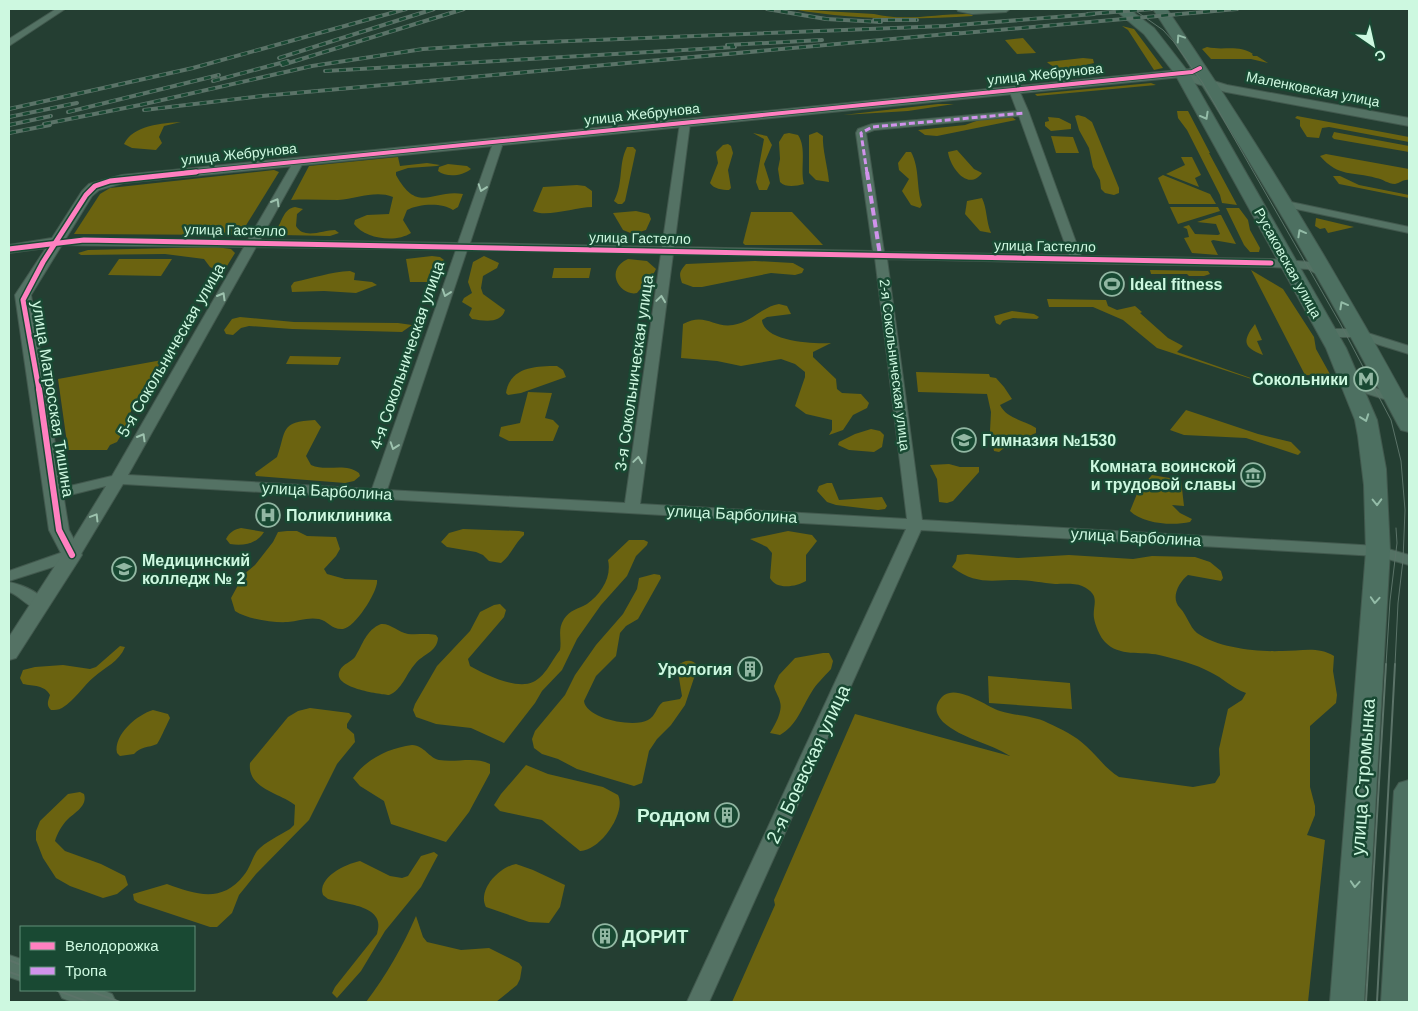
<svg xmlns="http://www.w3.org/2000/svg" width="1418" height="1011" font-family="Helvetica,sans-serif">
	<style>
		.green { fill: #6b6310 }
		.lines { fill: none; stroke-linecap: round; stroke-linejoin: round }
		.minor-casing { stroke: #42594e; stroke-width: 2 }
		.tertiary-casing { stroke: #42594e; stroke-width: 2 }
		.primary-casing { stroke: #42594e; stroke-width: 2 }
		.minor { fill: #547264; fill-rule: evenodd }
		.tertiary { fill: #547264; fill-rule: evenodd }
		.primary { fill: #4d7061; fill-rule: evenodd }
		.tram-far1 { stroke: #5b7368; stroke-width: 1 }
		.tram { stroke: #5b7368; stroke-width: 2 }
		.rail-casing { stroke: #5b7368; stroke-width: 4 }
		.rail { stroke: #194933; stroke-width: 2.5; stroke-dasharray: 7; stroke-linecap: butt }
		.quiet-far1 { stroke: #d193ec; stroke-width: 3; stroke-dasharray: 6 3; stroke-linecap: butt }
		.quiet { stroke: #d193ec; stroke-width: 4; stroke-dasharray: 8 4; stroke-linecap: butt }
		.cycleway-far2-casing { stroke: #194933; stroke-width: 5.5 }
		.cycleway-far1-casing { stroke: #194933; stroke-width: 8 }
		.cycleway-casing { stroke: #194933; stroke-width: 9 }
		.cycleway-far2 { stroke: #ff80c0; stroke-width: 4 }
		.cycleway-far1 { stroke: #ff80c0; stroke-width: 5 }
		.cycleway { stroke: #ff80c0; stroke-width: 6 }
		.oneway { stroke: #93bba7 }
		.oneway2 { stroke: #9dc2ae }
		.labels { text-anchor: middle; dominant-baseline: central; stroke-width: 5; stroke-linejoin: round; paint-order: stroke }
		.far-street-label { font-size: 14px; fill: #cdf8e0; stroke: #194933 }
		.poi-label { font-size: 16px; font-weight: bold; fill: #cdf8e0; stroke: #194933; text-anchor: start }
		.street-label { font-size: 16px; fill: #cdf8e0; stroke: #194933 }
		.near-street-label { font-size: 19px; fill: #cdf8e0; stroke: #194933 }
		.near-poi-label { font-size: 19px; font-weight: bold; fill: #cdf8e0; stroke: #194933; text-anchor: end }
	</style>
	<rect width="100%" height="100%" fill="#243e32"/>
	<g class="green">
		<path d="M792,9L874,14C906,22 939,13 971,14L973,16C913,20 851,20 792,9Z"/>
		<polygon points="1122,26 1134,29 1163,68 1154,70 1128,30"/>
		<polygon points="1023,38 1036,53 1017,54 1005,40"/>
		<path d="M1207,47C1224,51 1238,44 1253,54H1252L1253,56H1257L1268,63L1251,59H1211L1202,49Z"/>
		<path d="M1083,58L1093,59L1094,63C1081,66 1057,73 1047,62Z"/>
		<polygon points="1151,83 1156,85 1037,96 1035,94"/>
		<polygon points="938,104 954,104 908,111 843,115"/>
		<polygon points="1177,111 1188,111 1210,153 1209,153 1237,205 1222,203 1220,195 1187,130 1178,118"/>
		<polygon points="1078,115 1085,117 1092,122 1119,188 1119,193 1114,195 1105,193 1101,189 1100,180 1093,167 1089,148 1079,130 1075,116"/>
		<polygon points="1011,116 1016,120 937,136 925,135 918,130 965,125 982,119"/>
		<polygon points="1297,116 1409,137 1409,142 1329,127 1322,128 1319,138 1307,137 1300,126 1300,120 1295,118"/>
		<polygon points="1048,117 1059,118 1071,124 1071,129 1051,131 1045,126 1045,122 1049,121"/>
		<path d="M181,122L164,126L159,137L162,143L156,150L132,148L124,144C133,125 163,123 181,122Z"/>
		<path d="M817,132L823,136C822,148 828,168 829,182L816,180L809,173V135Z"/>
		<polygon points="1334,132 1409,146 1409,152 1334,139 1332,137"/>
		<polygon points="753,133 767,136 772,145 764,164 770,183 767,190 759,190 756,182 764,139"/>
		<path d="M789,133L798,135C807,148 800,169 804,184C796,186 786,188 780,182L778,169L780,159L779,142L784,134Z"/>
		<polygon points="1051,136 1073,137 1079,153 1056,153"/>
		<path d="M728,144L731,146L733,153L728,170L731,188L729,190C722,190 714,189 710,183L718,163L716,152L723,145Z"/>
		<path d="M627,147H633L636,150L625,201L622,204H618L614,201C624,182 618,164 627,147Z"/>
		<path d="M957,150L974,169L982,173C968,192 950,167 948,152Z"/>
		<path d="M906,152H911C920,168 916,188 922,205L920,208L911,205L902,191L909,179L899,170L898,163Z"/>
		<path d="M1326,154L1409,169V180C1404,179 1400,183 1395,184C1388,184 1383,179 1376,178C1353,171 1339,178 1320,156Z"/>
		<path d="M398,157L400,166L427,163L440,165L437,166L408,168L396,172V175C418,215 432,189 463,194L458,207L453,210C442,202 418,204 407,210L403,220L411,233C396,243 365,239 354,224L355,220L367,215L389,214L393,197C375,190 357,199 338,200C322,200 307,199 291,200L309,166Z"/>
		<polygon points="1181,157 1192,157 1201,175 1195,178 1199,187 1166,174 1185,165"/>
		<path d="M448,164L467,166L471,169C462,176 447,178 438,171L439,167Z"/>
		<polygon points="274,170 279,172 240,235 74,234 100,194 110,188"/>
		<polygon points="1163,175 1210,194 1216,204 1169,204 1158,178"/>
		<polygon points="1333,176 1340,176 1359,185 1409,195 1409,198 1339,184"/>
		<path d="M577,185L585,186L592,191V207C576,207 546,218 533,211L543,187Z"/>
		<path d="M982,198C987,208 986,221 991,233L980,231L965,214L967,201Z"/>
		<path d="M295,207L303,209L297,214L296,226C304,240 323,230 335,230L339,233L330,236L280,235L276,230C283,221 283,209 295,207Z"/>
		<polygon points="1170,207 1218,207 1220,211 1178,224"/>
		<polygon points="1226,208 1239,208 1248,220 1250,230 1260,248 1259,252 1250,252 1244,245"/>
		<polygon points="636,211 649,214 651,219 646,230 633,234 623,230 613,213"/>
		<polygon points="751,212 792,212 823,245 745,245 743,243"/>
		<polygon points="1219,215 1221,215 1236,244 1213,240 1211,241 1218,255 1192,253 1184,238 1189,237 1187,229 1183,227 1189,225 1195,234 1218,235 1220,234 1216,224 1197,222"/>
		<polygon points="1316,218 1354,227 1328,233 1325,228 1320,229 1315,226"/>
		<polygon points="216,247 231,249 235,253 227,266 218,271 210,267 204,259 165,254 81,255 78,253 88,250"/>
		<polygon points="432,256 440,257 444,260 436,278 427,282 410,282 406,259"/>
		<path d="M484,256L499,263L497,268L483,276L481,288L483,294L505,310C501,324 484,321 472,319L469,315L472,308L462,302L464,298L472,293L468,282L473,262Z"/>
		<polygon points="119,259 172,259 161,276 108,275"/>
		<path d="M628,259L647,261L656,269C654,275 642,287 637,293C621,297 603,270 628,259Z"/>
		<path d="M755,261L793,263L804,269L802,273L795,275L771,273L702,287H693L682,283C679,274 679,272 686,264Z"/>
		<polygon points="554,268 591,268 589,278 552,278"/>
		<polygon points="1150,270 1208,271 1210,274 1204,276 1189,276 1187,274 1151,274"/>
		<polygon points="1251,270 1283,289 1314,337 1316,349 1331,376 1305,375"/>
		<path d="M350,271L355,273L354,280L372,282L377,285L356,293L324,291L292,292L291,286L294,282C313,278 331,272 350,271Z"/>
		<polygon points="1047,299 1106,300 1108,306 1117,310 1135,306 1142,312 1140,313 1168,338 1183,346 1177,352 1276,387 1157,348 1123,320 1093,307 1049,307"/>
		<path d="M779,304L787,306L791,314L767,317L762,320C764,342 814,344 831,343L813,352V357L836,379L837,389L842,393L861,394L869,403L867,408L853,415L843,430L829,435L832,430V420L806,414L795,406L805,377V372L795,364L781,359L741,366L717,361L681,358L683,324C705,312 713,328 733,325C751,323 763,306 779,304Z"/>
		<polygon points="1012,311 1034,314 1039,317 1037,319 1013,318 1003,321 1000,325 996,323 994,316"/>
		<polygon points="240,317 294,322 398,323 412,325 402,332 292,329 249,326 241,328 233,335 226,334 224,330 232,319"/>
		<path d="M1255,324L1262,340L1257,341L1263,355C1242,347 1243,340 1255,324Z"/>
		<polygon points="290,356 341,357 338,365 286,364"/>
		<polygon points="162,360 130,413 133,415 117,442 110,445 107,450 68,450 58,379"/>
		<path d="M557,366L563,370L566,377L521,393L508,395L506,393C510,367 535,366 557,366Z"/>
		<path d="M916,372L989,374L990,377L996,378L1004,387L1012,399L1000,405C1007,419 1024,420 1036,428V433L1008,445L999,452L994,451L990,431L991,412L987,394L918,392Z"/>
		<polygon points="528,392 552,393 545,418 553,420 559,426 553,441 509,441 499,436 501,427 520,423"/>
		<polygon points="1186,410 1258,434 1291,442 1301,452 1298,455 1246,438 1184,435 1170,430"/>
		<path d="M315,420L321,427L306,456L311,465C327,472 345,462 359,473L360,476L354,481L345,483L256,476L255,473L277,457C287,430 279,422 315,420Z"/>
		<polygon points="871,429 880,431 884,435 882,447 874,452 849,450 838,445 839,442 855,434"/>
		<polygon points="949,464 960,467 979,467 979,472 953,501 947,503 939,502 937,479 930,465"/>
		<path d="M1152,475L1181,480L1184,506L1172,505L1180,513L1192,519L1190,522C1173,526 1143,524 1130,511L1139,489Z"/>
		<polygon points="827,483 832,483 839,500 882,497 887,506 885,509 878,510 836,505 827,502 817,491 819,486"/>
		<path d="M241,528L264,532C257,544 243,546 230,544L226,539C230,532 233,530 241,528Z"/>
		<path d="M463,529L519,531L524,532V535C515,543 511,555 501,563L489,561L483,555L476,552L447,547L441,542L449,533Z"/>
		<path d="M287,531H297L307,536L336,537L340,549L336,556L324,569L327,574L345,579L377,580C379,590 355,628 343,629C332,630 328,621 319,619C308,617 298,621 288,622C273,623 247,619 235,611L231,598L237,587V580L255,565L273,542L278,532Z"/>
		<path d="M788,531L812,535L817,541L806,555V581C796,587 776,590 770,578L772,553L767,547L750,539Z"/>
		<path d="M629,540H644L648,542L647,545L636,556L627,576L601,605L577,639L562,670L542,691L535,703L504,743L471,728L436,724L416,717L413,710L415,704L437,666L470,631L480,612L494,605L500,604L506,610L504,617L468,659L470,666C484,674 516,690 533,682C545,677 552,660 560,650C562,639 557,630 564,619C570,610 578,609 587,604C601,594 612,577 608,560Z"/>
		<path d="M967,554L1018,558L1069,555L1133,559L1152,556L1195,557L1210,562L1221,571L1223,578L1221,581L1188,575C1179,582 1170,598 1180,608C1187,615 1189,626 1197,633C1218,648 1257,652 1282,651C1301,651 1318,646 1334,656L1333,671L1337,695L1336,703L1310,726V787L1315,806V815L1307,835L1325,840L1308,1002H732L775,905L774,900L855,714L1010,756C990,743 962,739 943,722C939,717 935,712 937,705C948,676 984,706 1000,711C1016,716 1032,715 1048,723C1061,729 1076,736 1086,746C1098,757 1106,769 1119,777L1193,787L1215,783L1220,775L1219,749L1228,709L1242,700L1246,693C1232,688 1223,678 1210,672C1196,664 1175,659 1159,655C1141,651 1119,657 1105,642C1100,637 1095,625 1094,618C1092,605 1102,595 1082,586C1075,583 1063,584 1055,584C1043,583 1030,580 1017,580C990,580 976,585 952,567L956,561L957,555Z"/>
		<path d="M654,574L660,575L661,578L638,619L626,626L620,633L616,656L596,676L584,701C586,719 634,728 648,720C656,716 656,707 663,702L680,699L682,696L677,666C684,660 692,658 698,666L685,705L671,725L657,739L649,751L642,783L634,786L577,769L558,759L542,754L534,748L532,739L535,731L565,695L575,675L596,645L623,614L637,589L639,578Z"/>
		<path d="M381,624C390,623 398,632 408,634C417,635 427,633 436,635L438,638C437,652 423,654 415,664C406,674 402,690 389,695C380,694 330,688 340,670C343,664 351,662 355,657C363,644 366,630 381,624Z"/>
		<path d="M120,646L125,647C119,662 105,667 94,677C83,686 75,700 62,708C58,710 55,710 51,710C46,705 48,701 50,695C45,685 33,686 23,684L20,678L23,670L35,667L63,665L90,669L96,667Z"/>
		<path d="M823,653H829L833,661L831,669C824,677 816,684 811,693C801,709 797,725 780,735L770,733C775,725 783,711 780,702C779,696 775,692 774,686L779,675L795,658Z"/>
		<polygon points="988,676 1070,683 1072,709 989,703"/>
		<path d="M310,708L349,713L352,716L347,724V728L354,734L355,742L337,764L309,820L256,874L239,895L232,913L217,927H210L138,903L134,900L133,894L167,884C195,894 222,904 244,875C250,868 252,858 257,851C265,842 280,835 290,829L294,825L295,805C281,793 247,789 250,763L288,717L298,711Z"/>
		<path d="M153,710L168,714L170,718C168,722 159,742 157,744C148,748 141,746 134,754L120,756L117,753C113,735 138,714 153,710Z"/>
		<path d="M412,745C425,746 429,758 439,760C456,763 474,756 490,764V773L469,812L446,842L391,824L384,801L360,786L353,778C366,759 389,748 412,745Z"/>
		<path d="M526,765L548,774L603,787L618,795C627,813 599,852 580,851L542,820L500,811L494,805L501,794Z"/>
		<path d="M80,792L84,794C88,806 74,813 67,820C62,825 57,834 55,841L65,851L101,864L125,876L128,885L117,894L103,898L70,886L56,878L43,858L36,840V831L40,821L68,794Z"/>
		<path d="M434,852L438,855L421,887L385,931L361,971L337,998L332,993L335,987L377,934C387,905 347,905 328,899L323,895C317,878 345,864 360,861L390,876L402,878L408,876L421,856Z"/>
		<path d="M516,864L533,870L565,885L560,907L549,923L529,922L486,907C477,890 499,867 516,864Z"/>
		<path d="M416,916L423,937L427,942L461,950L489,948L519,963L522,967L520,979L517,985L496,1002H366C386,976 403,946 416,916Z"/>
	</g>
	<g class="lines">
		<g class="minor-casing">
			<g id="minor">
				<polygon points="56,9 65,9 9,46 9,39"/>
				<polygon points="957,9 1010,9 1006,12 972,14 958,11"/>
				<path d="M1014,87L1019,90L1029,113L1081,256L1271,259L1311,262L1332,276L1326,280L1308,269L1271,267L887,259L922,520L1378,546L1409,555V565L1377,556L921,530L709,1002H687L906,529L123,484L78,559L9,581V571L66,551L106,486L54,499L49,497L47,494L49,491L112,476L244,247L56,245L50,242L52,240H248L294,161L299,158L304,161L260,240L458,243L492,146L491,142L496,139L500,140L502,146L470,243L662,247L680,123L685,120L690,123L674,247L873,251L856,133L858,129L872,124L1017,111L1009,90ZM1019,116L1069,255L884,252L866,133L874,130ZM256,247L456,250L372,489L128,475ZM467,250L661,254L625,503L387,490ZM673,254L875,258L907,519L640,504Z"/>
				<polygon points="1286,201 1409,227 1409,233 1282,206 1280,204"/>
				<polygon points="1335,329 1355,329 1409,346 1409,354 1354,337 1339,337 1336,342 1326,342 1325,339 1330,330"/>
				<polygon points="1351,380 1409,399 1409,407 1346,387 1344,384 1346,381"/>
				<path d="M9,582C23,585 40,592 48,605L46,609C31,613 22,596 9,592Z"/>
			</g>
		</g>
		<g class="tertiary-casing">
			<g id="tertiary">
				<polygon points="1200,64 1204,66 1206,68 1192,76 123,183 99,190 92,196 31,295 69,530 82,555 16,658 9,660 9,637 62,555 49,530 15,295 46,248 9,253 9,245 52,238 82,191 89,184 122,175 1189,69"/>
				<polygon points="1194,75 1227,85 1409,118 1409,126 1226,92 1190,82 1188,79 1190,76"/>
				<polygon points="9,955 21,959 21,981 9,977"/>
				<polygon points="58,990 102,990 112,994 116,1002 72,1002 62,998"/>
			</g>
		</g>
		<g class="primary-casing">
			<g id="primary">
				<polygon points="1114,9 1129,9 1154,28 1189,73 1346,348 1377,420 1386,469 1390,551 1364,1002 1330,1002 1366,551 1364,485 1358,436 1355,420 1326,348 1175,74 1144,34"/>
				<path d="M1153,9H1167C1254,137 1335,269 1409,405V432L1401,430L1398,425C1323,282 1242,144 1153,9Z"/>
				<polygon points="1409,780 1409,1002 1381,1002 1394,791 1399,783"/>
			</g>
		</g>
		<use href="#minor" class="minor"/>
		<use href="#tertiary" class="tertiary"/>
		<use href="#primary" class="primary"/>
		<g class="tram-far1">
			<polyline points="1133,9 1163,30 1174,42 1202,82 1341,325 1391,420 1401,461 1405,510 1403,560 1398,603 1395,665"/>
			<polyline points="1386,665 1390,601 1397,543 1396,528"/>
		</g>
		<g class="tram">
			<polyline points="9,960 21,965"/>
			<polyline points="9,972 21,976"/>
			<polyline points="56,990 88,1002"/>
			<polyline points="87,990 120,1002"/>
			<polyline points="1366,1002 1386,664"/>
			<polyline points="1377,1002 1395,664"/>
		</g>
		<g class="rail-casing">
			<g id="rail">
				<polyline points="767,9 826,19 881,22"/>
				<polyline points="1088,14 1152,9"/>
				<polyline points="874,20 917,20"/>
				<polyline points="952,34 1237,9"/>
				<polyline points="727,45 822,40"/>
				<polyline points="279,58 434,9"/>
				<polyline points="282,65 464,9"/>
				<polyline points="325,71 735,47"/>
				<polyline points="213,81 288,61"/>
				<polyline points="9,109 193,68 406,9"/>
				<polyline points="144,110 262,96 959,33"/>
				<polyline points="68,112 219,75"/>
				<polyline points="9,117 77,103"/>
				<polyline points="44,124 140,105 312,66 423,49 520,43 945,26 1094,14"/>
				<polyline points="9,125 51,116"/>
				<polyline points="9,133 50,125"/>
			</g>
		</g>
		<use href="#rail" class="rail"/>
		<polyline class="quiet-far1" points="867,173 861,133 872,127 1024,113"/>
		<polyline class="quiet" points="867,172 880,255"/>
		<g class="cycleway-far2-casing">
			<polyline id="cycleway-far2" points="184,173 1192,72 1200,68"/>
		</g>
		<g class="cycleway-far1-casing">
			<g id="cycleway-far1">
				<polyline points="9,249 84,240 1271,263"/>
				<polyline points="39,390 23,300 43,262 86,195 95,186 110,181 196,172"/>
			</g>
		</g>
		<g class="cycleway-casing">
			<polyline id="cycleway" points="39,389 59,530 72,555"/>
		</g>
		<use href="#cycleway-far2" class="cycleway-far2"/>
		<use href="#cycleway-far1" class="cycleway-far1"/>
		<use href="#cycleway" class="cycleway"/>
	</g>
	<defs><path id="oneway-chevron" d="M-2-3.5L2.5 0L-2 3.5" fill="none" stroke-width="1.6" stroke-linecap="round" stroke-linejoin="round" transform="scale(1.25)"/></defs>
	<g class="oneway">
		<use href="#oneway-chevron" transform="translate(1180 38) rotate(-124)"/>
		<use href="#oneway-chevron" transform="translate(1205 116) rotate(61)"/>
		<use href="#oneway-chevron" transform="translate(1301 233) rotate(-119)"/>
		<use href="#oneway-chevron" transform="translate(1343 305) rotate(-119)"/>
		<use href="#oneway-chevron" transform="translate(1365 418) rotate(70)"/>
		<use href="#oneway-chevron" transform="translate(1377 502) rotate(89)"/>
		<use href="#oneway-chevron" transform="translate(1375 600) rotate(94)"/>
		<use href="#oneway-chevron" transform="translate(1355 884) rotate(94)"/>
	</g>
	<g class="oneway2">
		<use href="#oneway-chevron" transform="translate(482 188) rotate(109)"/>
		<use href="#oneway-chevron" transform="translate(276 202) rotate(-60)"/>
		<use href="#oneway-chevron" transform="translate(446 293) rotate(109)"/>
		<use href="#oneway-chevron" transform="translate(222 296) rotate(-60)"/>
		<use href="#oneway-chevron" transform="translate(661 299) rotate(-82)"/>
		<use href="#oneway-chevron" transform="translate(142 437) rotate(-60)"/>
		<use href="#oneway-chevron" transform="translate(394 446) rotate(109)"/>
		<use href="#oneway-chevron" transform="translate(638 460) rotate(-82)"/>
		<use href="#oneway-chevron" transform="translate(95 517) rotate(-59)"/>
	</g>
	<defs>
		<g id="stadium-ring" transform="scale(1.25)"><circle r="9.5" fill="#194933" stroke="#92b7a3" stroke-width="1.5"/><path d="M0-5a6.5 5 0 1 0 0 10a6.5 5 0 1 0 0-10ZM-3.5-1.8h7v3.6h-7Z" fill="#92b7a3"/></g>
		<g id="metro-ring" transform="scale(1.25)"><circle r="9.5" fill="#194933" stroke="#92b7a3" stroke-width="1.5"/><path d="M-5.5 5V-5H-3L0 0L3-5H5.5V5H3V-.5L0 4L-3-.5V5Z" fill="#92b7a3"/></g>
		<g id="school-ring" transform="scale(1.25)"><circle r="9.5" fill="#194933" stroke="#92b7a3" stroke-width="1.5"/><path d="M0-5L7-2L0 1L-7-2ZM-4 1L0 2.5L4 1V4Q0 6-4 4Z" fill="#92b7a3"/></g>
		<g id="museum-ring" transform="scale(1.25)"><circle r="9.5" fill="#194933" stroke="#92b7a3" stroke-width="1.5"/><path d="M0-6L6-3V-2H-6V-3ZM-5-1h2V3h-2ZM-1-1h2V3h-2ZM3-1h2V3H3ZM-6 4H6V6H-6Z" fill="#92b7a3"/></g>
		<g id="hospital-ring" transform="scale(1.25)"><circle r="9.5" fill="#194933" stroke="#92b7a3" stroke-width="1.5"/><path d="M-5-5h3v3.5h4V-5h3V5h-3V1.5h-4V5h-3Z" fill="#92b7a3"/></g>
		<g id="university-ring" transform="scale(1.25)"><circle r="9.5" fill="#194933" stroke="#92b7a3" stroke-width="1.5"/><path d="M0-5L7-2L0 1L-7-2ZM-4 1L0 2.5L4 1V4Q0 6-4 4Z" fill="#92b7a3"/></g>
		<g id="building-ring" transform="scale(1.25)"><circle r="9.5" fill="#194933" stroke="#92b7a3" stroke-width="1.5"/><path d="M-4-6H4V6H1V3H-1V6H-4ZM-2.5-4.3h1.7v1.8h-1.7ZM.8-4.3h1.7v1.8H.8ZM-2.5-1h1.7V.8h-1.7ZM.8-1h1.7V.8H.8Z" fill="#92b7a3"/></g>
	</defs>
	<g fill-rule="evenodd">
		<use href="#stadium-ring" x="1112" y="284"/>
		<use href="#metro-ring" x="1366" y="379"/>
		<use href="#school-ring" x="964" y="440"/>
		<use href="#museum-ring" x="1253" y="475"/>
		<use href="#hospital-ring" x="268" y="515"/>
		<use href="#university-ring" x="124" y="569"/>
		<use href="#building-ring" x="750" y="669"/>
		<use href="#building-ring" x="727" y="815"/>
		<use href="#building-ring" x="605" y="936"/>
	</g>
	<g class="labels">
		<g class="far-street-label">
			<text transform="translate(1045 74) rotate(-6)">улица Жебрунова</text>
			<text transform="translate(1313 89) rotate(11)">Маленковская улица</text>
			<text transform="translate(642 114) rotate(-6)">улица Жебрунова</text>
			<text transform="translate(239 154) rotate(-6)">улица Жебрунова</text>
			<text transform="translate(235 230) rotate(1)">улица Гастелло</text>
			<text transform="translate(640 238) rotate(1)">улица Гастелло</text>
			<text transform="translate(1045 246) rotate(1)">улица Гастелло</text>
			<text transform="translate(1288 263) rotate(61)">Русаковская улица</text>
			<text transform="translate(895 365) rotate(83)">2-я Сокольническая улица</text>
		</g>
		<g class="poi-label">
			<text x="1130" y="284">Ideal fitness</text>
			<text x="1348" y="379" text-anchor="end">Сокольники</text>
			<text x="982" y="440">Гимназия №1530</text>
			<text x="1236" y="466" text-anchor="end">Комната воинской<tspan x="1236" dy="18">и трудовой славы</tspan></text>
			<text x="286" y="515">Поликлиника</text>
			<text x="142" y="560">Медицинский<tspan x="142" dy="18">колледж № 2</tspan></text>
			<text x="732" y="669" text-anchor="end">Урология</text>
		</g>
		<g class="street-label">
			<text transform="translate(171 350) rotate(-60)">5-я Сокольническая улица</text>
			<text transform="translate(407 355) rotate(-71)">4-я Сокольническая улица</text>
			<text transform="translate(634 373) rotate(-82)">3-я Сокольническая улица</text>
			<text transform="translate(53 399) rotate(81)">улица Матросская Тишина</text>
			<text transform="translate(327 491) rotate(3)">улица Барболина</text>
			<text transform="translate(732 514) rotate(3)">улица Барболина</text>
			<text transform="translate(1136 537) rotate(3)">улица Барболина</text>
		</g>
		<g class="near-street-label">
			<text transform="translate(808 764) rotate(-65)">2-я Боевская улица</text>
			<text transform="translate(1363 777) rotate(-86)">улица Стромынка</text>
		</g>
		<g class="near-poi-label">
			<text x="710" y="815">Роддом</text>
			<text x="622" y="936" text-anchor="start">ДОРИТ</text>
		</g>
	</g>
	<rect width="1418" height="1011" fill="none" stroke="#cdf8e0" stroke-width="20"/>
	<rect x="20" y="926" width="175" height="65" fill="#194933" stroke="#618f78"/>
	<rect x="30" y="942" width="25" height="8" fill="#ff80c0" stroke="#618f78"/>
	<text x="65" y="951" font-size="15" fill="#cdf8e0">Велодорожка</text>
	<rect x="30" y="967" width="25" height="8" fill="#d193ec" stroke="#618f78"/>
	<text x="65" y="976" font-size="15" fill="#cdf8e0">Тропа</text>
	<g transform="translate(1373 45) rotate(146)" stroke="#194933" stroke-width="4" paint-order="stroke">
	<path d="M0-4L9 19L0 12L-9 19Z" fill="#cdf8e0"/>
	<text y="-8" font-size="14" font-weight="bold" text-anchor="middle" fill="#cdf8e0">С</text>
	</g>
</svg>
